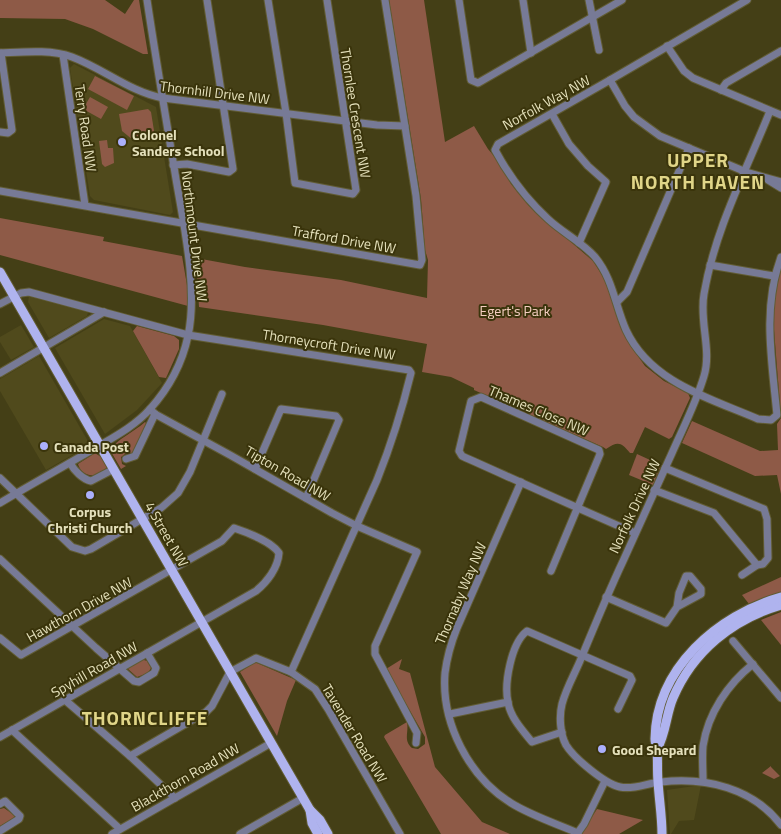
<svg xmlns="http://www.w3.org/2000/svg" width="781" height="834" font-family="'Titillium Web',sans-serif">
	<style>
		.built { fill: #504a1c }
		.green { fill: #8e5a47 }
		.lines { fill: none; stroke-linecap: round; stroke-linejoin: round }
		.minor-casing { stroke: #615c34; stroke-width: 9 }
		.major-casing { stroke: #615c34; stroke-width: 11 }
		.minor { stroke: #777a96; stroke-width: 7 }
		.major { stroke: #afb3ee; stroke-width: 9 }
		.poi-dot { fill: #abaffb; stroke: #3a340b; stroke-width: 2 }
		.labels { text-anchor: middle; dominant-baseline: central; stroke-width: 4; stroke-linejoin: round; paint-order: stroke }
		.street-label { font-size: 14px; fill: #e5e1bc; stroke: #3a340b }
		.poi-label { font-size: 14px; font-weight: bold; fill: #e5e1bc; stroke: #3a340b; text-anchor: start }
		.park-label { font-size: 14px; fill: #f5cec0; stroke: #3a340b }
		.district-label { font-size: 19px; font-weight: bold; letter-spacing: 1px; fill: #e0d588; stroke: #3a340b }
	</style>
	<rect width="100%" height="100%" fill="#443f16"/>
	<g class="built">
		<polygon points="74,64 156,107 173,212 170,215 94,200 90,196 70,68"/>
		<polygon points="29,296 88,312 87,316 49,338 28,302"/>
		<polygon points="104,319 130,326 162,383 137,410 105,434 55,348"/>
		<polygon points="21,325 34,347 11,360 0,342 0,337"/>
		<polygon points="39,356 89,443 88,446 46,470 0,391 0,379"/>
		<polygon points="701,785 694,820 679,821 671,834 670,834 667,790"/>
	</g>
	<g class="green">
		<polygon points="0,0 105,0 125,14 134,0 139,0 148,54 143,54 93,29 65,19 0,18"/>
		<path d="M389,0H424L445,142L474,126L488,149L499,162L511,184L529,206L593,261L607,283L621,328L630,345L645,366L664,381L688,393L690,398L672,437L669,439L645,427L633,453H630C621,442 618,441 606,449L603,447L474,390V388L451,377L422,372L427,344L323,325L199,307L196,258L245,267L341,280L427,298L428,260L425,250L421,199Z"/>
		<polygon points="95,76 134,96 127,110 88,89"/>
		<polygon points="90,97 108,107 101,119 83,109"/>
		<polygon points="148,109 151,112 155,137 133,140 122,131 119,114"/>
		<polygon points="107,140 108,148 113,148 114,163 105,167 102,164 99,141"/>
		<polygon points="0,218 104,237 103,241 182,256 188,291 188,306 0,255"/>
		<polygon points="781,264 781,494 777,475 755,476 682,443 692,421 760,451 778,450 777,424 781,418 773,317 774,297"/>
		<polygon points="137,326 174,336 179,340 179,349 166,378 159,377 133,331"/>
		<path d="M145,422L146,423L134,452L131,454H125L121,457L122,464L126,466L121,469L110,450C116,440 135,431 145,422Z"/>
		<path d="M95,453L101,457L107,467C99,479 82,478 78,464Z"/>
		<polygon points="637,454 661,465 653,485 629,475"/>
		<polygon points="781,577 781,593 749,604 742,595"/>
		<polygon points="781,612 781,645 761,620"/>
		<polygon points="141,659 147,661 151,668 148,673 137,677 128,669 128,667"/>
		<path d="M402,659L399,669L410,673L435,767L482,822L510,834H441L384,737L385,735L407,722C409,733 403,740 412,748L418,749L425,744V737L386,669Z"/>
		<polygon points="254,663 257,663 296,680 287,701 277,736 240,672"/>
		<polygon points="771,766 771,767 780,776 774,779 762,773"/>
		<polygon points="4,808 14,815 14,818 0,826 0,809"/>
		<polygon points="597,809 643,820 619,834 581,834"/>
	</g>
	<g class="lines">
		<g class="minor-casing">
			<g id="minor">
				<polyline points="268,0 286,113 295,183 353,194 356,190 327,0"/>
				<polyline points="459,0 471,80 478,83 622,0"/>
				<polyline points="523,0 531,53"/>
				<polyline points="589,0 599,50"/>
				<path d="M747,0L610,80L498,144L495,150C509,176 526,199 548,219C563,233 582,242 595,257C613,279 615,305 626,330C650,382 709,398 758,419L771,420L777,415C772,362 762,308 781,257"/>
				<polyline points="667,46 684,71 693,78 781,115"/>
				<path d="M0,53C23,52 50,49 72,57C104,69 130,92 163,98L377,125L405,126"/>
				<polyline points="63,55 85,205"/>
				<polyline points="610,80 625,106 634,117 660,136 746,172 781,182"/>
				<polyline points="721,90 726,83 781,51"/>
				<path d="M770,111C746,171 715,229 704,294C699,321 712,350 704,376C696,403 683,428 672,453C656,488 640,523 624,559C608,593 594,627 580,661C574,675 566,689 562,704C559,716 560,734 566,745C574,758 605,784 620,787C634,790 647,783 661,782C706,777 753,788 781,825"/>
				<polyline points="552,114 569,144 588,166 606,182 579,243"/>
				<polyline points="0,132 8,133 12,130 1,53"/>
				<polyline points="173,165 187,164 229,172 233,169 207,0"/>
				<polyline points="768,180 781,188"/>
				<polyline points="0,191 420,265 422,260 416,196 385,0"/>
				<polyline points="710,265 774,276"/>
				<polyline points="617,302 627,292 689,148"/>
				<path d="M0,304L21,293L29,292L188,335L409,370L411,373C402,410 391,445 377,480L291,672"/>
				<polyline points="0,373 104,312"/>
				<polyline points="150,409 155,414 230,455 332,513 357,526 417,552 375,646 375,654 417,733 416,743"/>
				<polyline points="126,459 135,456 155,414"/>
				<path d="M70,463C74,470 82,479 91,481L114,469"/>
				<polyline points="665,468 764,509 767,519 768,558 763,564 757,565 742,575"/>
				<polyline points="255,469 281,409 336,416 339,420 306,498"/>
				<polyline points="0,478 72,547 85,551 91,549 161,508 178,493 190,472 222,394"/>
				<path d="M521,482L457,628C451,643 447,657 445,673C441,723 469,777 511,803C530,815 557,824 578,833"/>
				<polyline points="654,490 714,513 757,565"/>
				<path d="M0,503C30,485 61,468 92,450C112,438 134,427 150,409C169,388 182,364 188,336C198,289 184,226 176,179C166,119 156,60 147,0"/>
				<polyline points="0,559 96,648 134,681 139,682 154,673 156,668 147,653"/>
				<path d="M551,571L600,454L599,450L481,397L471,401L459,451L462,456C520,482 577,508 635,533"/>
				<polyline points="606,597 666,623 677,607 701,594 701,589 690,576 686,576 679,593 677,607"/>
				<path d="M0,638L21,655L222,541L234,528C246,532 272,542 279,553C278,568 267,582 256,591L0,737"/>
				<polyline points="733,641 781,698"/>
				<polyline points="65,700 130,756 175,798"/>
				<polyline points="450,714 508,702"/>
				<polyline points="12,730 120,829"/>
				<path d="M562,732L532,742C523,731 510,717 508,702C504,684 511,643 527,631L630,676L632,680L618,709"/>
				<polyline points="130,756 206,712 212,706 230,672 256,658 291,672 315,689 328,709 400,834"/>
				<path d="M703,781C703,769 702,757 703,746C708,713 728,684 753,664"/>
				<polyline points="0,804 5,801 20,816 19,819 0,831"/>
				<polyline points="112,834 271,743"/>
				<polyline points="240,834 303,798"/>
				<polyline points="577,834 584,824 605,781"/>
			</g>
		</g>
		<g class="major-casing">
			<g id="major">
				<polyline points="0,272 288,772 310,810 320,820 328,834"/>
				<path d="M657,749C666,734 666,714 673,698C693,651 733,619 781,605"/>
				<polyline points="310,810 312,823 318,834"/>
				<path d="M662,834C662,816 659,799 658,781C657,770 658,760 657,750C657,746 655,743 655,739C656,668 718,615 781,597"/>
			</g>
		</g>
		<use href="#minor" class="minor"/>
		<use href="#major" class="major"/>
	</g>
	<g class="poi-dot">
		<circle cx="122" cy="142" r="5"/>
		<circle cx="44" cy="446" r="5"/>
		<circle cx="90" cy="495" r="5"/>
		<circle cx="602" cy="749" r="5"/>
	</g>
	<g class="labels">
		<g class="street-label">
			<text transform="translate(215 92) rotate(7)">Thornhill Drive NW</text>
			<text transform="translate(546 102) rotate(-29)">Norfolk Way NW</text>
			<text transform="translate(356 113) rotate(81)">Thornlee Crescent NW</text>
			<text transform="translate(86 128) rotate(82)">Terry Road NW</text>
			<text transform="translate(195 236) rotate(83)">Northmount Drive NW</text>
			<text transform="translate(344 239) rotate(10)">Trafford Drive NW</text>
			<text transform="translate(329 344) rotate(9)">Thorneycroft Drive NW</text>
			<text transform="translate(539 410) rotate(23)">Thames Close NW</text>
			<text transform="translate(288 473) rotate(30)">Tipton Road NW</text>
			<text transform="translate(634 506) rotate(-65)">Norfolk Drive NW</text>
			<text transform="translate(167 534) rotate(60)">4 Street NW</text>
			<text transform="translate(460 593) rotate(-67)">Thornaby Way NW</text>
			<text transform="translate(79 609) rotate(-29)">Hawthorn Drive NW</text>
			<text transform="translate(94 669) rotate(-30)">Spyhill Road NW</text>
			<text transform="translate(355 733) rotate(59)">Tavender Road NW</text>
			<text transform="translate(185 777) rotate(-30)">Blackthorn Road NW</text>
		</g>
		<g class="poi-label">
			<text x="132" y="134">Colonel<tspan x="132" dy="16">Sanders School</tspan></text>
			<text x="54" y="446">Canada Post</text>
			<text x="90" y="511" text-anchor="middle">Corpus<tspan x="90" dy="16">Christi Church</tspan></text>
			<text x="612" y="749">Good Shepard</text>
		</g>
		<g class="park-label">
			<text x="515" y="310">Egert's Park</text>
		</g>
		<g class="district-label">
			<text x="698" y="159">UPPER<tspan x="698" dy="22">NORTH HAVEN</tspan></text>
			<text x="145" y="717">THORNCLIFFE</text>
		</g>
	</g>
</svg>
